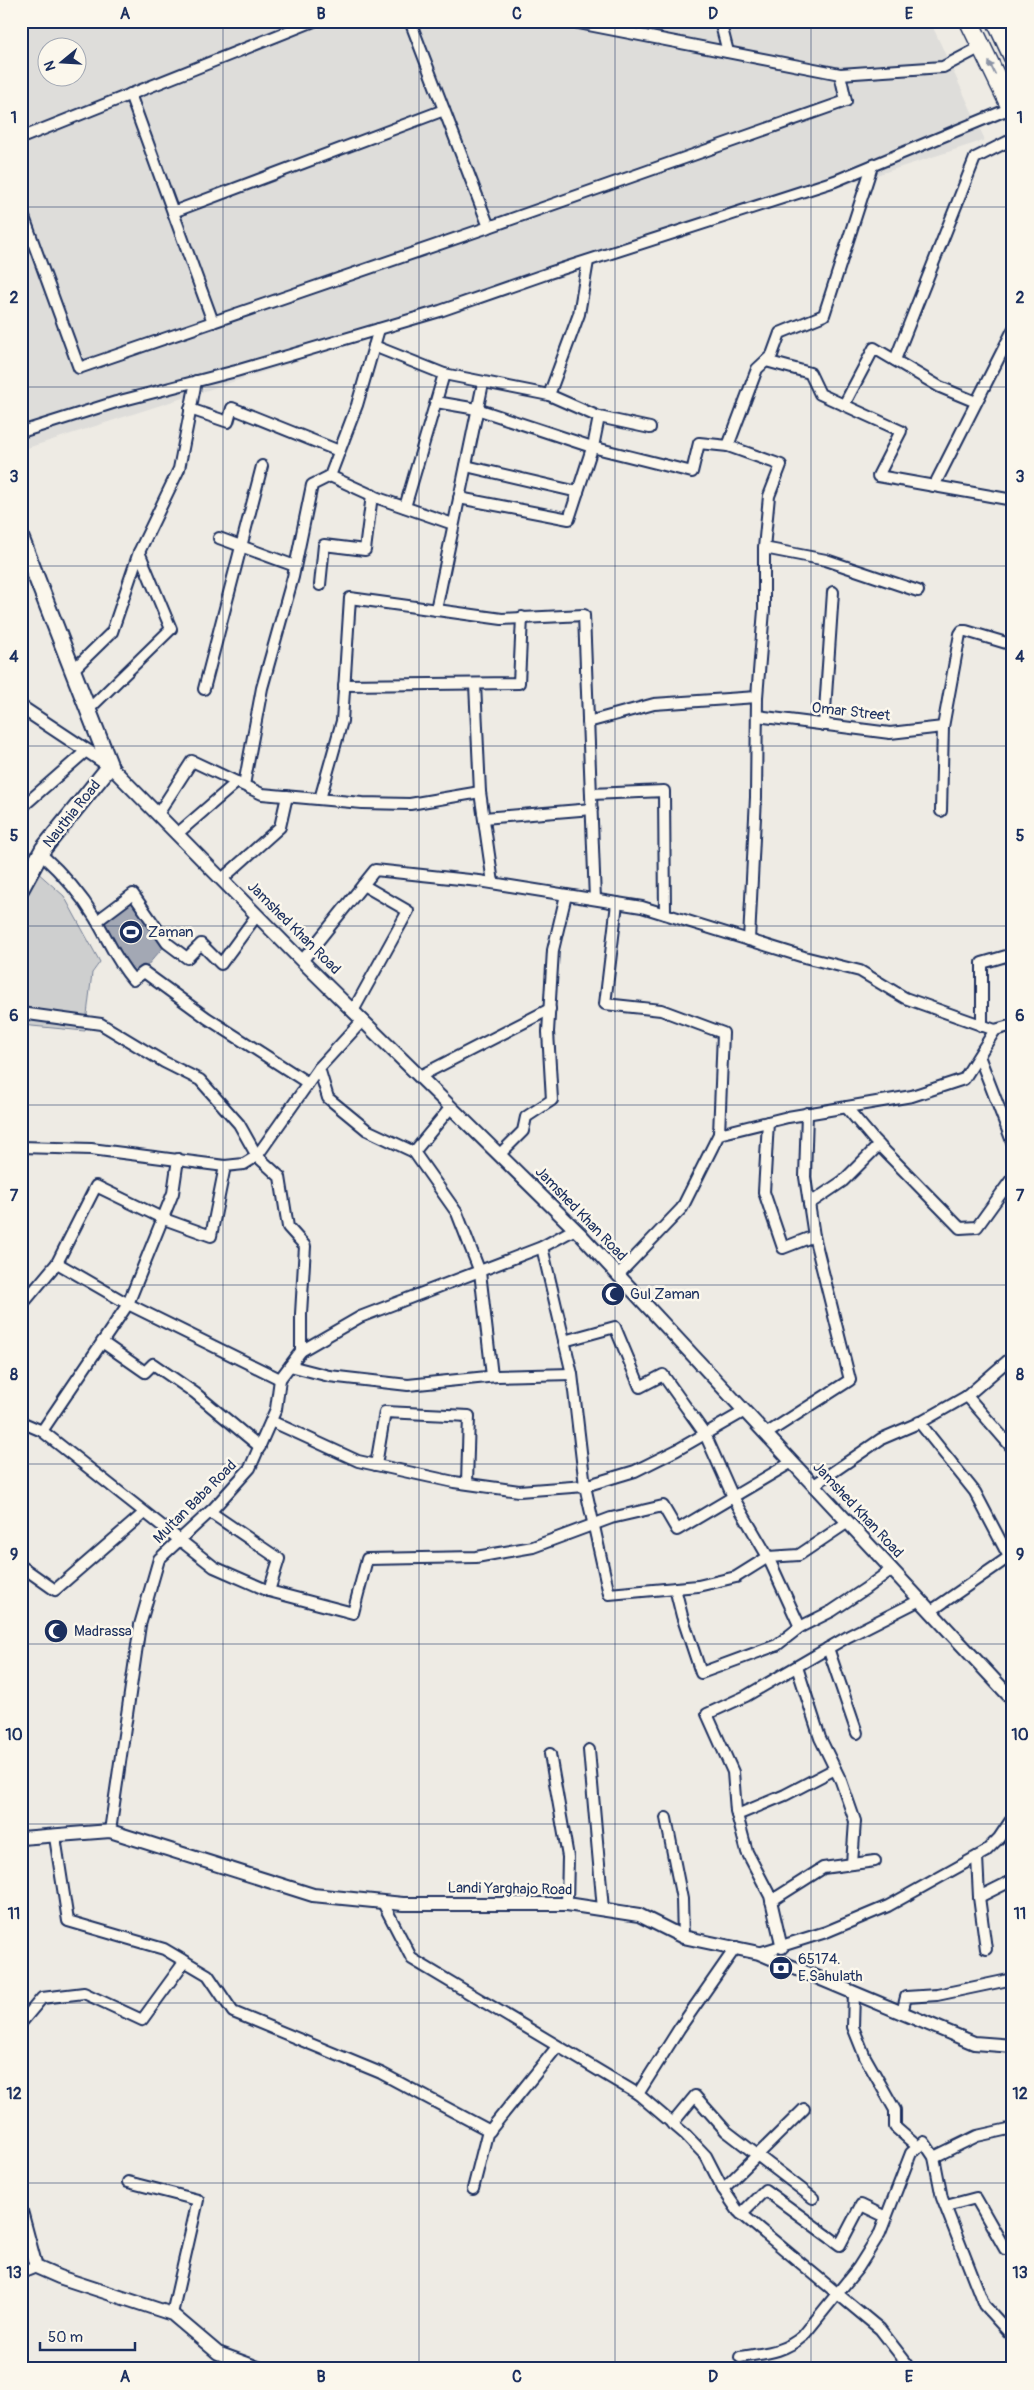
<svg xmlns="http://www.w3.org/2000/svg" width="1034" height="2390" font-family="Pangolin,sans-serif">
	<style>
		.built { fill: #deddda; fill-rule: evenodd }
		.green { fill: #cecfcf; stroke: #747f96 }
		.water { fill: #a3a8b4; stroke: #6d7892 }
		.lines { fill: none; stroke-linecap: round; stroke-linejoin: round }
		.minor-casing { stroke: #1b2f5e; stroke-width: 14 }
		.tertiary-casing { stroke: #1b2f5e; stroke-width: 16 }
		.secondary-casing { stroke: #1b2f5e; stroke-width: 19 }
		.trunk-casing { stroke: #1b2f5e; stroke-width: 21 }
		.minor { stroke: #fbf7ec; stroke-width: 10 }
		.tertiary { stroke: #fbf7ec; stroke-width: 12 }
		.secondary { stroke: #fbf7ec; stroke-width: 15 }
		.trunk { stroke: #fbf7ec; stroke-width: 18 }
		.oneway { fill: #8b93a5 }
		.grid { fill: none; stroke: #1b2f5e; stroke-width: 1; stroke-opacity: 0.55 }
		.labels { text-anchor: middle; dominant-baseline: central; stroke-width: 5; stroke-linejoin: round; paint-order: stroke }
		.street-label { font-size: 15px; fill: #1b2f5e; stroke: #fbf7ec }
		.poi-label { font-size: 15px; fill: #1b2f5e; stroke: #fbf7ec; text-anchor: start }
		.neatline { fill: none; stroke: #1b2f5e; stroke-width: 2 }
		.grid-label { font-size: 16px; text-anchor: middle; font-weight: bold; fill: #1b2f5e }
	</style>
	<rect width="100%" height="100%" fill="#eeebe4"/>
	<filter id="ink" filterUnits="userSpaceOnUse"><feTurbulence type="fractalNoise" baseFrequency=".02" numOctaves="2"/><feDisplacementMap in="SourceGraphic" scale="10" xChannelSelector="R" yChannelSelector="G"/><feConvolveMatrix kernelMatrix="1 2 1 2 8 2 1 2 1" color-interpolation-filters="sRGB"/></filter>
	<g filter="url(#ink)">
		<path class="built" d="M21,21H930L985,140L21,450ZM48,48H78V78H48Z"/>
		<polygon class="green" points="36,871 64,896 100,962 92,973 85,1031 21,1025 21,899"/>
		<polygon class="water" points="133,894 167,943 132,983 97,921"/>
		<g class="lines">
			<g class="minor-casing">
				<g id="minor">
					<polyline points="410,21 489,227"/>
					<polyline points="720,21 728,52"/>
					<polyline points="840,74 943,67 981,47"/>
					<polyline points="130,94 213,322"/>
					<polyline points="21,138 314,21"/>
					<polyline points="21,209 79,368 489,227 846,101 840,74 568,21"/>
					<polyline points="173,212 444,110"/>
					<polyline points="588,261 579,314 549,395 599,417 650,428"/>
					<polyline points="374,346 444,374 549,395"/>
					<polyline points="895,360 975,158 1013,139"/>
					<polyline points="766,361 810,373 820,394 901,431 878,476 1013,500"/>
					<polyline points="436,402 477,409 592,447 692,472 699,443 728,446"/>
					<polyline points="844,405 874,348 940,387 976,402"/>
					<polyline points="190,409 228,422 232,408 339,451"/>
					<polyline points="21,432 116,402 236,371 440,311 549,273 835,181 1011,108"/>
					<polyline points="466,466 578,492"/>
					<polyline points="330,476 378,498 453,524"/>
					<polyline points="934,486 1013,330"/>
					<polyline points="459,498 569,519 594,442 599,417"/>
					<polyline points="405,507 444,374"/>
					<polyline points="219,538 295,566"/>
					<polyline points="764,548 826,560 918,591"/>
					<polyline points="320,585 324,545 365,550 372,495"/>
					<polyline points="436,610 483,383"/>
					<polyline points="73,670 112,632 139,552 179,469 196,381"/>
					<polyline points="475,684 480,792 493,883"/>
					<polyline points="344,685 519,683 522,617"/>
					<polyline points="204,689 262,466"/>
					<polyline points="88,710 171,629 139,552"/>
					<polyline points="757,716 890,733 943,727"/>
					<polyline points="588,722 654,704 757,697"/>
					<polyline points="824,725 833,592"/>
					<polyline points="244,785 262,688 293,577 312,485 330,476 357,405 379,329"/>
					<polyline points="591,794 664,791 665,914"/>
					<polyline points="320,799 342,721 350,598 502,619 584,615 595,899"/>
					<polyline points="21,808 86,751"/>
					<polyline points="941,811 943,727 960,634 962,631 966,631 1013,645"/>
					<polyline points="158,814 192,761 262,794 362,803 410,804 480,792"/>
					<polyline points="484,818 592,809"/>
					<polyline points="177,834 237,782"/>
					<path d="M41,854C62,873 80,893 95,918C109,941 115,959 133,980L144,972L207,1018L308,1083"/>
					<polyline points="222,879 280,827 287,796"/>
					<polyline points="617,903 605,1004 661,1010 723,1033 719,1134"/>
					<polyline points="97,921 133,894 167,943 187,958 201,944 221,964 257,915"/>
					<polyline points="749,940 756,797 757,697 764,610 764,548 769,496 781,465 728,446 757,369 772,355 780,333 824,315 872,166"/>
					<polyline points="302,961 375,870 479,881 642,907 804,957 860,971 905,998 995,1030 1013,1025"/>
					<polyline points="353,1011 408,911 363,885"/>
					<polyline points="21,1013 101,1024 164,1062 200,1080 239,1124 257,1156 280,1177 288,1227 305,1246 301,1314 301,1351"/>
					<polyline points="363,1020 319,1068 328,1098 367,1130 414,1152 451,1107"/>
					<polyline points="982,1026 982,963 1013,954"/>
					<polyline points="979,1056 1013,1144"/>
					<polyline points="420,1076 550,1009"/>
					<polyline points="846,1107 874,1140 960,1228 977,1227 1013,1177"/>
					<polyline points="768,1122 764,1192 783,1248 814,1236"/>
					<polyline points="21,1147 91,1149 225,1166 244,1164 257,1156 319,1068"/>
					<polyline points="414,1152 457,1213 480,1272 492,1376"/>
					<polyline points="499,1155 523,1131 526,1117 552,1100 548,1032 553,950 566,895"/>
					<polyline points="809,1204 843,1181 879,1145"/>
					<polyline points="542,1247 572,1374 585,1486 609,1594 698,1586 736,1577 768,1557 799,1555 848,1522"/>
					<polyline points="57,1263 128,1304 280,1379"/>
					<polyline points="618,1275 682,1208 719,1134 788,1117 912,1096 964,1079 995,1030"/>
					<polyline points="21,1306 57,1263 96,1186 164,1219 211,1236 225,1166"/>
					<polyline points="564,1341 615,1327 640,1387 663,1375 705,1434 733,1497 768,1557 800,1627"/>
					<polyline points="102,1342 145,1372 153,1364 195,1393 260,1447"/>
					<polyline points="290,1366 329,1376 408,1385 497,1376 572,1374"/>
					<polyline points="967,1396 1013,1449"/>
					<polyline points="271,1421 358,1461 454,1482 519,1491 585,1486 635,1471 677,1450 745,1411"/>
					<polyline points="21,1422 42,1431 214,1567 269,1591 353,1613 367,1559 476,1557 533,1547 611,1518 663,1506 677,1530 792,1462"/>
					<polyline points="919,1422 975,1492 1009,1557 931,1611"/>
					<polyline points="42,1431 128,1304 173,1193 178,1159"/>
					<polyline points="766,1434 850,1380 814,1236 805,1177 807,1113"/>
					<polyline points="376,1465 385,1412 469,1416 467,1483"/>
					<polyline points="814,1485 881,1439 923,1421 967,1396 1013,1356"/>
					<polyline points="210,1512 279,1559 269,1591"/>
					<polyline points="21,1566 55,1590 144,1513"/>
					<polyline points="675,1588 682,1616 701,1673 777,1645 800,1627 832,1611 865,1589 892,1569"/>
					<polyline points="828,1648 857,1733"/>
					<polyline points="797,1667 820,1738 841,1781 855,1821 852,1864"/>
					<polyline points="589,1750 603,1909"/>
					<polyline points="550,1754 568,1857 567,1904"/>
					<polyline points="737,1815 785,1795 835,1769"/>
					<polyline points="666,1818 682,1899 683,1937"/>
					<polyline points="110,1831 140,1625 159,1559 213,1509 250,1468 276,1409 280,1379 301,1351 360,1317 542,1247 575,1229"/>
					<polyline points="55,1837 68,1921 164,1949 208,1975 233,2012 381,2073 490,2131"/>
					<polyline points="977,1857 979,1897 1013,1880"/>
					<polyline points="979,1897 986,1949"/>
					<polyline points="771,1901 823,1868 875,1861"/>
					<polyline points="383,1903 412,1959 638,2094 686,2135 706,2156 723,2189 738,2211 880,2329 911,2369"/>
					<polyline points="782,1948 770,1896 747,1852 736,1811 733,1772 707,1714 746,1696 849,1636 920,1600"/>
					<polyline points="759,1953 826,1932 888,1906 985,1852 999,1838 1013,1817"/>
					<polyline points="854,1993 853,2027 865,2057 895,2110 895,2127 918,2147"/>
					<polyline points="902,2013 906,1997 937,1995 1013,1979"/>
					<polyline points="21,2023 42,1998 84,1993 142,2020 185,1961"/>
					<polyline points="638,2094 679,2029 736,1947"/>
					<polyline points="672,2124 695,2096 726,2131 813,2198"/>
					<polyline points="934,2157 977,2136 1013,2128"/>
					<polyline points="128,2182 198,2200 172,2314"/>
					<polyline points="473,2189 487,2134 557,2047"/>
					<polyline points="723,2189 804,2109"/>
					<polyline points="946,2206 976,2198 1005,2249 1013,2247"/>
					<polyline points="741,2214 765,2190 840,2245 861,2205 886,2217"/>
					<polyline points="21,2273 36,2267"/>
					<path d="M740,2357C765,2353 783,2353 803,2336L858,2268L880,2233L911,2153L924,2142L934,2157L942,2198L984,2305L1013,2337"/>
				</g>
			</g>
			<g class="tertiary-casing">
				<g id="tertiary">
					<polyline points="21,707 110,766 302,961 581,1235 1013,1700"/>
					<polyline points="21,1838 110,1831 313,1895 403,1904 567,1904 639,1915 683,1937 759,1953 974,2043 1013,2046"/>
					<polyline points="21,2211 36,2267 59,2277 172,2314 218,2353 261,2369"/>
				</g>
			</g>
			<g class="secondary-casing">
				<polyline id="secondary" points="21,538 110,766 43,849 21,889"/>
			</g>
			<g class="trunk-casing">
				<g id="trunk">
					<polyline points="969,21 1013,112"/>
					<polyline points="996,21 1013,57"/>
				</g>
			</g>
			<use href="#minor" class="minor"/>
			<use href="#tertiary" class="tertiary"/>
			<use href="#secondary" class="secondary"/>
			<use href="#trunk" class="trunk"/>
		</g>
		<defs><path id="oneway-solid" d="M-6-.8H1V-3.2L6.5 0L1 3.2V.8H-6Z" transform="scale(1.25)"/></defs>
		<use class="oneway" href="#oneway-solid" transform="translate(992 68) rotate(-116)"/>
	</g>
	<path class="grid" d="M223,21V2369M419,21V2369M615,21V2369M811,21V2369M21,207H1013M21,387H1013M21,566H1013M21,746H1013M21,926H1013M21,1105H1013M21,1285H1013M21,1464H1013M21,1644H1013M21,1824H1013M21,2003H1013M21,2183H1013"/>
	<defs>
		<g id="stadium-disc" transform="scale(1.25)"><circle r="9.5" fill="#1b2f5e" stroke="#fbf7ec"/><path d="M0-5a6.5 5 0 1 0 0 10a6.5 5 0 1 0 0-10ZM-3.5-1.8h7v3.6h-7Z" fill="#fff"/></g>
		<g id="mosque-disc" transform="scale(1.25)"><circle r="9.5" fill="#1b2f5e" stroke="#fbf7ec"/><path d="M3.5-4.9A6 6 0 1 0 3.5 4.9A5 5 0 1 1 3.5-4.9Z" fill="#fff"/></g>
		<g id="bank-disc" transform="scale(1.25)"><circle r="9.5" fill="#1b2f5e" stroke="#fbf7ec"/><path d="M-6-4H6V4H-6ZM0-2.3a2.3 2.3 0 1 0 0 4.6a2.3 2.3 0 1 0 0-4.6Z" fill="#fff"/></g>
	</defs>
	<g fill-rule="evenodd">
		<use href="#stadium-disc" x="131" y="932"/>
		<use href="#mosque-disc" x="613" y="1294"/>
		<use href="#mosque-disc" x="56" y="1631"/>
		<use href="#bank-disc" x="781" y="1968"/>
	</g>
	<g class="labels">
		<g class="street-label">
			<text transform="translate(851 712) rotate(6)">Omar Street</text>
			<text transform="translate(72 814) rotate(-51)">Nauthia Road</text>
			<text transform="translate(294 928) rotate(45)">Jamshed Khan Road</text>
			<text transform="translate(581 1214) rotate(46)">Jamshed Khan Road</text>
			<text transform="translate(195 1502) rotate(-45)">Multan Baba Road</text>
			<text transform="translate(858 1510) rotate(47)">Jamshed Khan Road</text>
			<text transform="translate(510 1889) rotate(1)">Landi Yarghajo Road</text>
		</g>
		<g class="poi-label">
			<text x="148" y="932">Zaman</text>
			<text x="630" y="1294">Gul Zaman</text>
			<text x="74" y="1631">Madrassa</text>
			<text x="798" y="1959">65174.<tspan x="798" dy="17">E.Sahulath</tspan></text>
		</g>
	</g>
	<rect width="1034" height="2390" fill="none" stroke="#fbf7ec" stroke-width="55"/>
	<g transform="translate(62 62) rotate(252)"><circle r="24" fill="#fbf7ec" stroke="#a1a7b3"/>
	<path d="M0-4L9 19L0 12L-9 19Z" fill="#1b2f5e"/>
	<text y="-8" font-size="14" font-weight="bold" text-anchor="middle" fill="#1b2f5e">N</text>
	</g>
	<path d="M40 2342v8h95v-8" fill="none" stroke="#1b2f5e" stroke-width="2.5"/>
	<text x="48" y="2342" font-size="15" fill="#1b2f5e" stroke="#fbf7ec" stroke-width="4" paint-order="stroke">50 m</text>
	<rect x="28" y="28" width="978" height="2334" class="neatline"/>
	<g class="grid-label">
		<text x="125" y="19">A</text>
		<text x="321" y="19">B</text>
		<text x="517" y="19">C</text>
		<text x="713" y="19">D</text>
		<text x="909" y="19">E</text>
		<text x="14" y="123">1</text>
		<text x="1020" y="123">1</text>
		<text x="14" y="303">2</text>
		<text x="1020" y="303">2</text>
		<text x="14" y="482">3</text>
		<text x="1020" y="482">3</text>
		<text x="14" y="662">4</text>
		<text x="1020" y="662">4</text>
		<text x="14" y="841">5</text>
		<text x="1020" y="841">5</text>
		<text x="14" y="1021">6</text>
		<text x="1020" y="1021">6</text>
		<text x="14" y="1201">7</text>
		<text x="1020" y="1201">7</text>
		<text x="14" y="1380">8</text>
		<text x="1020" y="1380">8</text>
		<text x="14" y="1560">9</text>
		<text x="1020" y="1560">9</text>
		<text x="14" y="1740">10</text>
		<text x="1020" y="1740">10</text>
		<text x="14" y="1919">11</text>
		<text x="1020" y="1919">11</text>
		<text x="14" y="2099">12</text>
		<text x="1020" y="2099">12</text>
		<text x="14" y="2278">13</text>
		<text x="1020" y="2278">13</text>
		<text x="125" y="2382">A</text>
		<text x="321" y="2382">B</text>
		<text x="517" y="2382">C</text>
		<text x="713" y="2382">D</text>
		<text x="909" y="2382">E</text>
	</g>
</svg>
